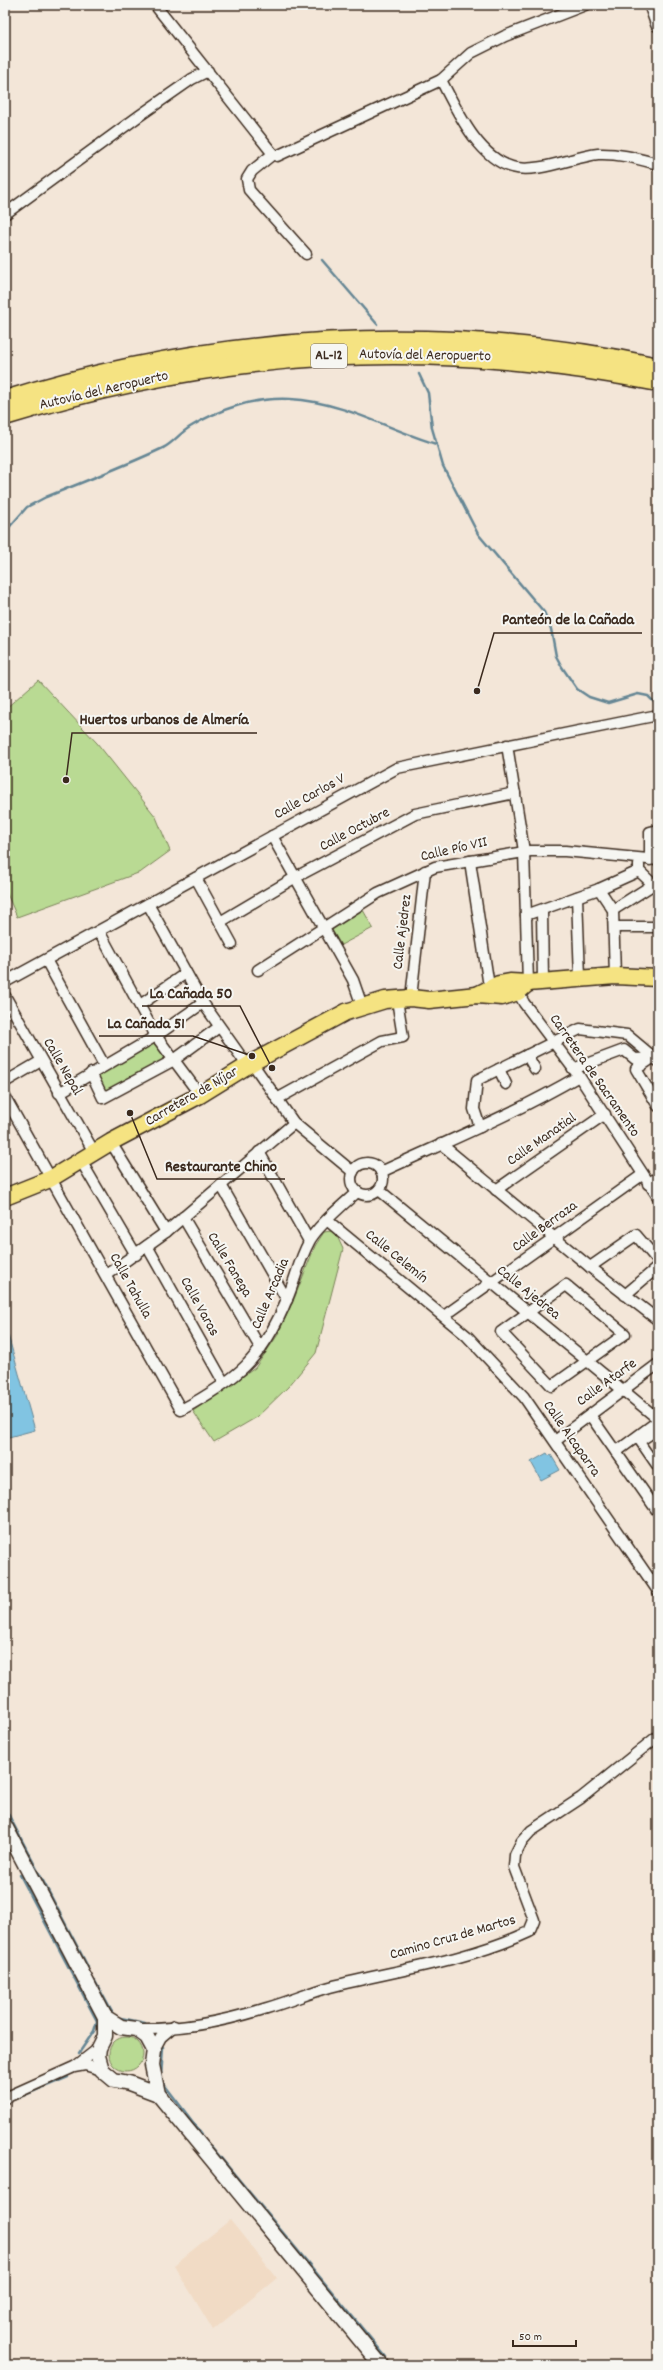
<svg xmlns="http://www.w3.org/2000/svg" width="663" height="2370" font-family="Dekko,sans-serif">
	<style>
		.built { fill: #f1dbc5 }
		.green { fill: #b9da93; stroke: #7a8258 }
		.water { fill: #81c4e2; stroke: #658694 }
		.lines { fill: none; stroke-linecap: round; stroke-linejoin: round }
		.stream { stroke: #658694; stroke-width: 2.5 }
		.pedestrian-casing { stroke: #3b2a1e; stroke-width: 11 }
		.minor-casing { stroke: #3b2a1e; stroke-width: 13 }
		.tertiary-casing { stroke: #3b2a1e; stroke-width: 16 }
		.secondary-casing { stroke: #3b2a1e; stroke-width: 17 }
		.primary-casing { stroke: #3b2a1e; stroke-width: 19 }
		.motorway-casing { stroke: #3b2a1e; stroke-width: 21 }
		.pedestrian { stroke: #f6f6f2; stroke-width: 8 }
		.minor { stroke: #f6f6f2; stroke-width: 10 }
		.tertiary { stroke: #f6f6f2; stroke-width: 13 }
		.secondary { stroke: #f6f6f2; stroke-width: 14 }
		.primary { stroke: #f5e382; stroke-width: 16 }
		.motorway { stroke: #f5e382; stroke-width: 18 }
		.labels { text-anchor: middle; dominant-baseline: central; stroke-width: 4; stroke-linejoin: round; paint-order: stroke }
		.shield { fill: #f6f6f2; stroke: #73675e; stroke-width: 1 }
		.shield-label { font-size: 14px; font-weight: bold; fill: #3b2a1e }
		.street-label { font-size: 15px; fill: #3b2a1e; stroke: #f6f6f2 }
		.leader { fill: none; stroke: #3b2a1e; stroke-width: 1.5 }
		.callout-dot { fill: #3b2a1e; stroke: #f6f6f2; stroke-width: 1.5 }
		.callout-label { font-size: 16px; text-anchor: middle; font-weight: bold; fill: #3b2a1e; stroke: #f6f6f2; stroke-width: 4; stroke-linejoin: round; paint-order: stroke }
	</style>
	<rect width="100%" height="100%" fill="#f3e6d8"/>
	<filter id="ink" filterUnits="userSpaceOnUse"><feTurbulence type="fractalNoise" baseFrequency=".025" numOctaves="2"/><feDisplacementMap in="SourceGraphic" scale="8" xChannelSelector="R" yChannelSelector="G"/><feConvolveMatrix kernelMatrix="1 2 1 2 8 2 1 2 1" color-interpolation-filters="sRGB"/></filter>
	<g filter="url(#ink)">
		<polygon class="built" points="230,2220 277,2278 213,2330 174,2265"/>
		<g class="green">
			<polygon points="38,680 97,743 156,817 170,851 141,872 17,917 5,889 5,709"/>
			<polygon points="363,910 373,928 341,945 332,930"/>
			<polygon points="156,1036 174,1060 103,1098 91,1073"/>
			<polygon points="331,1231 337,1236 343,1249 316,1353 288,1387 257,1417 214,1442 193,1411 255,1368 277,1336 294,1299 315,1246 324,1232"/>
			<circle cx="126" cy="2054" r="17"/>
		</g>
		<g class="water">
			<polygon points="8,1335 35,1430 5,1438 5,1336"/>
			<polygon points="547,1453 549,1456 551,1455 560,1470 541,1480 531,1462"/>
		</g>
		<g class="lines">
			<g class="stream">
				<polyline points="322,260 377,324"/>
				<polyline points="419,374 428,393 432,428 443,466 478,534 544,612 551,629 556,656 562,667 577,689 589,697 608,703 638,694 648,696 657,705"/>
				<path d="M5,532L27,507L46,497C85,481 125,466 163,448C173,443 180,433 190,427C219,409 255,397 290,399C344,402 387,429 436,444"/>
				<polyline points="5,1808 88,1967"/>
				<polyline points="20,1875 97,2021 94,2031 79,2053"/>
				<polyline points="95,1981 112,2012"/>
				<polyline points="116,2017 145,2023"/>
				<polyline points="161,2077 163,2047"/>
				<polyline points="163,2083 202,2134"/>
				<polyline points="15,2099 68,2077"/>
				<polyline points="211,2146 386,2357"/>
			</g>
			<g class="pedestrian-casing">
				<polyline id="pedestrian" points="658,1430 640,1442 658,1468"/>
			</g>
			<g class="minor-casing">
				<g id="minor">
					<polyline points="155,5 273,154 277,156 441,80 471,53 505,36 585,5"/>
					<path d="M441,80C456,108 477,157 512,167C537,174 572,157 598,154C619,153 639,159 658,164"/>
					<polyline points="273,154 252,171 247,179 249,190 306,254"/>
					<polyline points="5,214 139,116 192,79 208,71"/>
					<polyline points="507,745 524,851 528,983"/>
					<polyline points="272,836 353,980 362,1006"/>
					<polyline points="650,860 650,832 658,830"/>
					<polyline points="470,861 488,980 494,986"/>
					<polyline points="639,865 639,871 658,889"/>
					<polyline points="196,878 232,944"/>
					<polyline points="599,889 613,910 615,976"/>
					<polyline points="577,897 580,977"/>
					<polyline points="148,904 203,1003 247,1065"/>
					<polyline points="613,910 654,884"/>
					<polyline points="542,911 543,981"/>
					<polyline points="526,915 599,889 639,871"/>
					<polyline points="220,922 296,877 415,814 515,793"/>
					<polyline points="614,927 658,927"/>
					<polyline points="99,931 156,1036 200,1095"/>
					<polyline points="46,960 104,1065"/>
					<polyline points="258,970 378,893 435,867 530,851 565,851 658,860"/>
					<polyline points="5,982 397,768 658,715"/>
					<polyline points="518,992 524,1003 579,1076 658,1197"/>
					<polyline points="5,996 94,1152"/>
					<polyline points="411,998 425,871"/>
					<polyline points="140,1005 186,973"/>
					<polyline points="527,1055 535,1069"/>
					<polyline points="651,1059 636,1069 658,1106"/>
					<polyline points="499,1069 506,1084"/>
					<polyline points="573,1069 624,1050 635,1059 653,1058"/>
					<polyline points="257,1070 294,1123 353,1172"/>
					<polyline points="91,1073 103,1098 174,1060 219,1027"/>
					<polyline points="5,1082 41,1061"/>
					<polyline points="59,1093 156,1036 203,1003"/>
					<path d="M5,1097L181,1410C236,1380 263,1359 287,1299C295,1281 299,1260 309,1242C316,1227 344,1204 357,1192"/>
					<polyline points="277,1099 382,1041 403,1037 398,1006"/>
					<polyline points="480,1127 474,1109 477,1080 580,1029 627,1035 658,1061"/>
					<polyline points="441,1144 590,1267 658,1320"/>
					<polyline points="115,1149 166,1232"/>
					<polyline points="259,1152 309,1241"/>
					<circle cx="367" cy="1179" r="16"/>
					<polyline points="84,1166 136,1255"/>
					<path d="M381,1172C448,1141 516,1113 579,1076"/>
					<polyline points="648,1184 658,1177"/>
					<polyline points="221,1185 287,1300"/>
					<polyline points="379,1190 658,1419"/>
					<polyline points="496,1190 605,1114"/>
					<polyline points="183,1217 261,1349"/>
					<polyline points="328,1221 467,1336 524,1397 658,1591"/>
					<polyline points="147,1246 224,1383"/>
					<polyline points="590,1267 636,1235 658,1261"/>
					<polyline points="106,1275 166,1232 294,1123"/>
					<polygon points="566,1285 625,1334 552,1386 501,1332"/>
					<polyline points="625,1295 658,1267"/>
					<polyline points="444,1316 642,1175"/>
					<polyline points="590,1415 658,1512"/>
					<polyline points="555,1441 658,1364"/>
					<polyline points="616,1452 658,1421"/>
					<path d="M136,2029C179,2030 226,2021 267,2008C288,2002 309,1993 330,1987C396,1970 467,1961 529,1932L534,1920L514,1867L515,1855L522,1841L531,1831L581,1798L658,1736"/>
					<polyline points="154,2050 161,2037 174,2026"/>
					<polyline points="76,2066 99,2048"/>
					<polyline points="5,2098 74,2067 85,2065 102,2070"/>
				</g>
			</g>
			<g class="tertiary-casing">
				<polyline id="tertiary" points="651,5 658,25"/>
			</g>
			<g class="secondary-casing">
				<g id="secondary">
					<polyline points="5,1826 105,2017 105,2036 99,2048 98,2056 102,2070 114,2080 129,2083 158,2094"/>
					<polyline points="105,2017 121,2027 136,2029 147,2037 154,2050 152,2065 158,2094 381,2365"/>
				</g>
			</g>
			<g class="primary-casing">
				<g id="primary">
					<polyline points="477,995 499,984 510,982 528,983 615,976 658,978"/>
					<polyline points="5,1197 50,1179 111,1142 200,1095 255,1061 346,1012 385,1000 411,998 429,1000 477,995 502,997 518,992 528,983"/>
				</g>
			</g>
			<g class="motorway-casing">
				<g id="motorway">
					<path d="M5,400C217,334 441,321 658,367"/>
					<path d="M5,416C223,348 434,337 658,382"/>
				</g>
			</g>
			<use href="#pedestrian" class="pedestrian"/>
			<use href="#minor" class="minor"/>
			<use href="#tertiary" class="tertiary"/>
			<use href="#secondary" class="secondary"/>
			<use href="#primary" class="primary"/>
			<use href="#motorway" class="motorway"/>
		</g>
	</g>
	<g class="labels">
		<rect class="shield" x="311" y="344" width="36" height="24" rx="3"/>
		<g class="shield-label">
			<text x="329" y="356">AL-12</text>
		</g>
		<g class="street-label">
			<text transform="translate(425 356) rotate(1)">Autovía del Aeropuerto</text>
			<text transform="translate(104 391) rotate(-13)">Autovía del Aeropuerto</text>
			<text transform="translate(310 797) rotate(-29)">Calle Carlos V</text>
			<text transform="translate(355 830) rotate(-28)">Calle Octubre</text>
			<text transform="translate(454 850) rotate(-13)">Calle Pío VII</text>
			<text transform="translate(403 932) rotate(-83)">Calle Ajedrez</text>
			<text transform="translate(62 1067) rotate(60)">Calle Nepal</text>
			<text transform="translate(594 1076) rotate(55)">Carretera de Sacramento</text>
			<text transform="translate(192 1097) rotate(-30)">Carretera de Níjar</text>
			<text transform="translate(542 1140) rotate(-35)">Calle Manatial</text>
			<text transform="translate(545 1227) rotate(-36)">Calle Berraza</text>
			<text transform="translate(396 1257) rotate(39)">Calle Celemín</text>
			<text transform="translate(229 1265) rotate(59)">Calle Fanega</text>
			<text transform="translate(130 1286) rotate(61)">Calle Tahulla</text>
			<text transform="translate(528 1293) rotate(39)">Calle Ajedrea</text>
			<text transform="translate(271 1294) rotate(-67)">Calle Arcadia</text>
			<text transform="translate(199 1307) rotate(61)">Calle Varas</text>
			<text transform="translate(607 1383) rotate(-36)">Calle Atarfe</text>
			<text transform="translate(571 1439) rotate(55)">Calle Alcaparra</text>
			<text transform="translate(453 1938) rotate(-16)">Camino Cruz de Martos</text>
		</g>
	</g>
	<path class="leader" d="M477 691L494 633H642M66 780L72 733H257M272 1068L240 1006H142M252 1056L193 1036H99M130 1113L157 1179H285"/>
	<g class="callout-dot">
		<circle cx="477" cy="691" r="4"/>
		<circle cx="66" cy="780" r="4"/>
		<circle cx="272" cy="1068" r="4"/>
		<circle cx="252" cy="1056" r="4"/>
		<circle cx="130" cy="1113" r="4"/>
	</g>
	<g class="callout-label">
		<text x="568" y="624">Panteón de la Cañada</text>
		<text x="164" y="724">Huertos urbanos de Almería</text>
		<text x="191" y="998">La Cañada 50</text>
		<text x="146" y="1028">La Cañada 51</text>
		<text x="221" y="1171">Restaurante Chino</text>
	</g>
	<rect width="663" height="2370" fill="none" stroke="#f6f6f2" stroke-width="20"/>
	<rect x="10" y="10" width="643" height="2350" fill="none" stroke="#3b2a1e" stroke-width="1.5" filter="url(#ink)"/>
	<path d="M513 2340v6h63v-6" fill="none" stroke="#3b2a1e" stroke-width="2"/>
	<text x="519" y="2340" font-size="12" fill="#3b2a1e" stroke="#f6f6f2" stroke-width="3" paint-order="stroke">50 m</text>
</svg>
